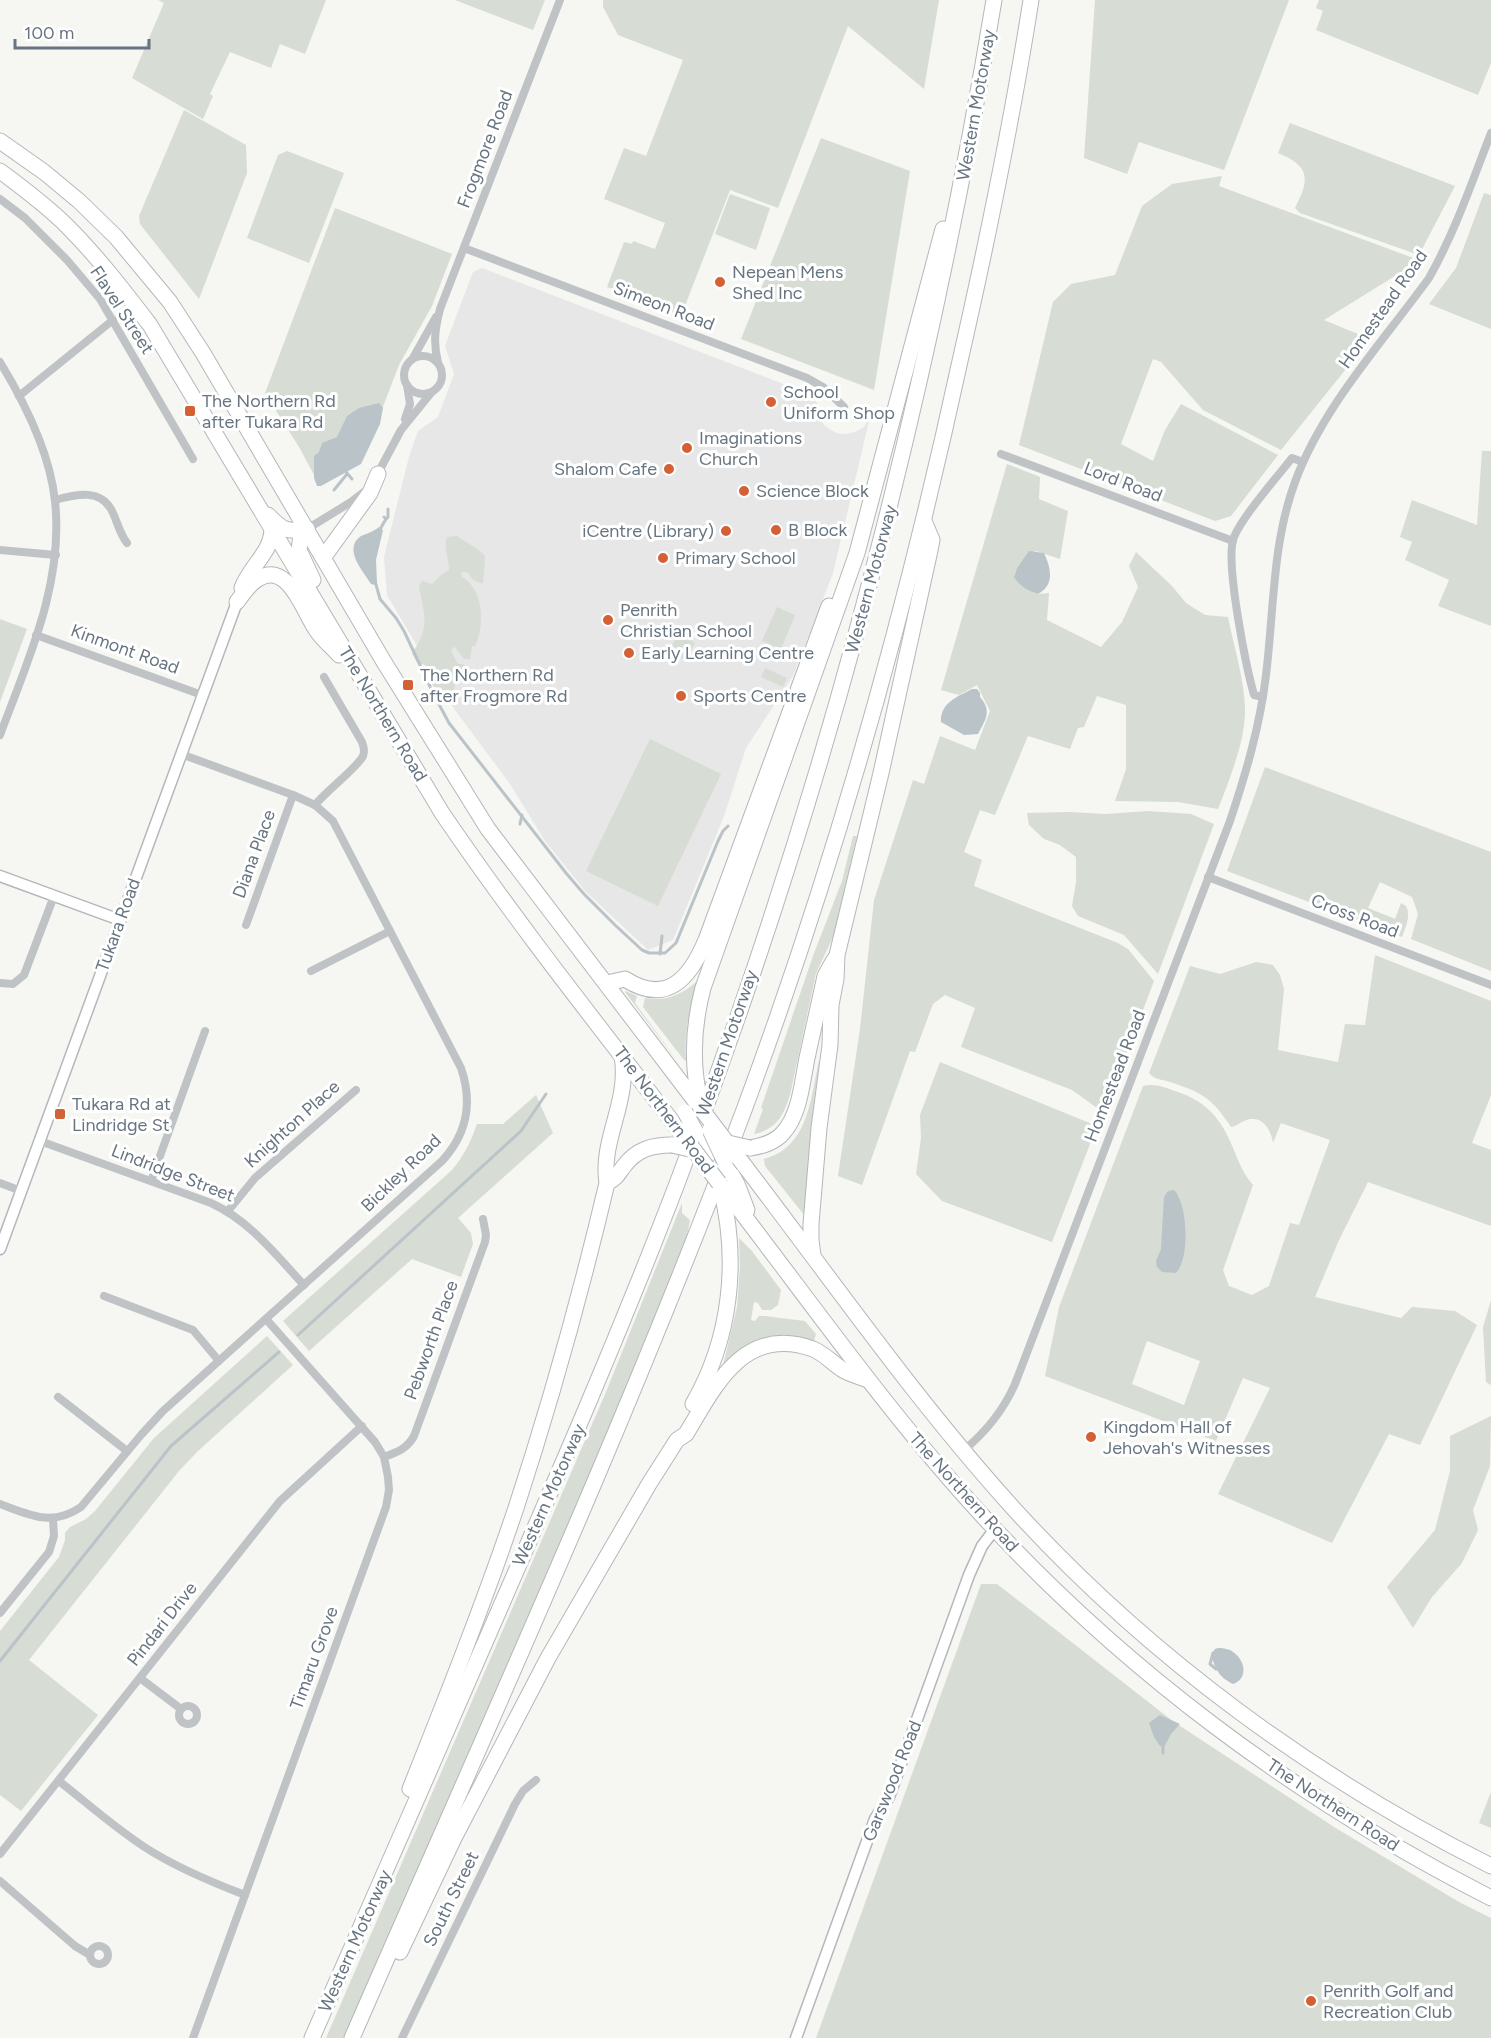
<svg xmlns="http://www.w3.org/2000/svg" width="1491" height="2038" font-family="Figtree,sans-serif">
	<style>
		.built { fill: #e6e7e6 }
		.green { fill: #d7dcd4; fill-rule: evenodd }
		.water { fill: #bac3c8 }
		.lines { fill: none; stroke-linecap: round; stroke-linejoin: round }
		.stream { stroke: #bac3c8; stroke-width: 3 }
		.secondary-casing { stroke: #b4b8bc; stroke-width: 13 }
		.highway-casing { stroke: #b4b7ba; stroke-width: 17 }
		.street { stroke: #bfc3c6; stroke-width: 8 }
		.secondary { stroke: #fff; stroke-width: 10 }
		.highway { stroke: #fff; stroke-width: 15 }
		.highway-bridge-casing { stroke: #b4b7ba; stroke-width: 17; stroke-linecap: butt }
		.highway-bridge { stroke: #fff; stroke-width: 15 }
		.poi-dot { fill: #d46035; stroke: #fff; stroke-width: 2 }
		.labels { text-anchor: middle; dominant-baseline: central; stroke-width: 6; stroke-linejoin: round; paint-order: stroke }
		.street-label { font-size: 18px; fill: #677581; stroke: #fff }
		.poi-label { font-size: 18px; fill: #677581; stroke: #fff; text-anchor: start }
	</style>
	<rect width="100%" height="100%" fill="#f6f6f3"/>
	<polygon class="built" points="482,268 804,392 811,396 817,403 820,418 825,426 836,433 846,434 855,432 864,427 870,417 833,573 793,676 746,748 724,816 673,940 648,950 586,892 545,841 510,784 455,710 387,595 384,557 409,457 418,431 438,417 454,374 445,346 473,272"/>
	<g class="green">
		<polygon points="158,0 326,0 305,54 280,44 271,68 230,52 210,94 213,96 203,119 132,78 164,3"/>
		<polygon points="455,0 545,0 533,30"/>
		<polygon points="603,0 939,0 924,89 848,26 778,208 730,190 681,316 607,287 624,242 632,244 633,241 655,249 665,223 604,199 624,148 646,156 683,60 618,35 603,7"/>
		<polygon points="1095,0 1289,0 1224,170 1139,142 1127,174 1084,158"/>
		<polygon points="1319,0 1491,0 1491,63 1478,95 1316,30 1323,11 1316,8"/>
		<polygon points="184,110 246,145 247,173 199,299 140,224 139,216"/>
		<path d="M1290,123L1455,186L1419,255L1300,213L1295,208C1311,178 1309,166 1278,153Z"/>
		<polygon points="821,138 910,171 874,390 741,339"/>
		<polygon points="287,151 344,173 309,263 247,238 278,155"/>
		<polygon points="1222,176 1219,186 1416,259 1411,266 1324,320 1370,339 1281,450 1203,410 1161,362 1153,359 1121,444 1153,461 1165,430 1181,404 1278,455 1231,516 1215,521 1019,445 1053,302 1071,284 1115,275 1142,206 1172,184"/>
		<polygon points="1484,193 1491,195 1491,329 1429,304 1456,268"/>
		<polygon points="730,194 770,208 756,250 715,234"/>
		<polygon points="335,208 452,254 432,306 399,365 362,461 320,486 299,447 265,393"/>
		<polygon points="1482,451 1491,451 1491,626 1438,606 1449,580 1405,560 1412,542 1400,537 1412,500 1477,525"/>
		<path d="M1007,464L1040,477L1039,499L1068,511L1060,559L1036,551C1024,558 1018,563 1014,577L1038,594L1049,593L1047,620L1101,647L1122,622L1138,587L1129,566L1136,552L1172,586L1186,603L1205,615L1228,617C1234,647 1246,685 1245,714C1244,744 1229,781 1218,809L1178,802L1115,801L1126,769V705L1097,696L1084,727L1078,728L1070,749L1028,736L995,815L980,810L964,852L982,860L974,886L1118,943L1128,949L1154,981L1104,1113L1072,1090L961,1047L975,1008L945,995L933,1004L915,1052L910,1051L862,1185L838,1176L860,1029L874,900L913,780L924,784L940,736L975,750L990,711L977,685L959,695L941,690Z"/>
		<path d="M457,536C466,543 477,547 485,556L483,584L473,580L467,572H461L462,577C484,590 485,625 475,646H472L470,659H464L454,646L451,651L458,664H463L467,668L464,677L458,678L452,676L451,679L455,684L452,698C434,697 430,680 425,665L417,662L412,653C431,627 424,615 419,586L422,581L432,584L442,574L449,570C449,558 443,547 447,537Z"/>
		<polygon points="777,607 795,615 781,649 762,641"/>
		<polygon points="0,619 27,629 0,702"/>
		<polygon points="679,634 695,643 685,660 669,650"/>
		<polygon points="765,668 787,678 783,687 761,677"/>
		<polygon points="650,739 721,774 658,906 586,871"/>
		<path d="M1265,767L1491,852V971L1411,939L1418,914L1412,897L1380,882L1368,908L1395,919L1401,903L1406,906C1411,916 1406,926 1402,937L1227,871Z"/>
		<polygon points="1148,811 1191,814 1214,824 1158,974 1124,935 1078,916 1072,906 1076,882 1076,857 1060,845 1044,839 1029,825 1027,813 1068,812 1106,814"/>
		<path d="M853,836H857L834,935L816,973L790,1095C783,1116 777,1129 754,1134L763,1109L761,1108L813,956L842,881Z"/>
		<path d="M1375,955L1491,1001V1095L1472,1143L1491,1150V1226L1368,1182L1339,1240L1315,1297L1401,1318L1412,1307L1455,1311L1477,1325L1420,1445L1389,1434L1332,1543L1218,1494L1270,1388L1243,1378L1216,1441L1045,1376L1059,1307L1143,1086C1154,1083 1164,1087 1175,1091C1206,1101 1221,1118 1233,1148C1239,1162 1243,1174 1253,1185L1223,1270L1229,1286L1252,1295L1269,1286L1290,1223L1299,1225L1330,1140L1281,1123L1273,1143C1271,1129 1261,1113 1244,1121C1239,1123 1237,1126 1231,1127C1212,1098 1203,1093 1170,1082C1161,1079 1155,1080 1149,1073L1190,966L1220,974L1256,962L1273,965L1280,975L1284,989L1278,1050L1338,1062L1345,1024L1365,1025ZM1147,1341L1200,1361L1184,1405L1132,1384Z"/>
		<path d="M696,982L699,983C689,1008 684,1034 686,1061L684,1060L643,1007L645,998C664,1002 682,995 696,982Z"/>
		<polygon points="626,991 637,996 635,1003 678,1062 625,992"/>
		<path d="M819,1061H820L805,1216L765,1166L764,1159C809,1147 810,1099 819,1061Z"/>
		<polygon points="940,1062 1097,1126 1052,1242 942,1201 916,1174 921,1138 920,1115"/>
		<path d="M536,1095L553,1133L458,1218L471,1233L473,1244L461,1277L412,1259L309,1351L283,1321L452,1170C464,1156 471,1141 477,1124H503Z"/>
		<polygon points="682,1203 682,1213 690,1220 686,1241 624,1398 345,2038 326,2038 606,1392"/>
		<path d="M739,1238L752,1251L781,1290L778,1305L771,1310H762L758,1303L754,1302L751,1320L755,1321L759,1316H765L805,1321L816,1334L814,1341C780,1331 748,1338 723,1365L737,1307L740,1267Z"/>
		<polygon points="1491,1300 1491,1385 1486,1382 1483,1327"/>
		<polygon points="267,1336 293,1365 198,1451 179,1471 29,1660 98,1715 21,1811 0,1795 0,1631 59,1557 65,1540 65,1533 70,1527 86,1519 95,1511 154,1438"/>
		<polygon points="1491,1416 1490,1466 1473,1510 1478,1530 1462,1563 1432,1597 1413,1628 1387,1587 1435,1530 1450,1471 1450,1436"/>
		<polygon points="981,1584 997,1584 1174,1722 1334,1827 1459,1902 1491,1918 1491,2038 816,2038"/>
		<polygon points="1491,1792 1491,1828 1479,1823"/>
	</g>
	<g class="water">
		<polygon points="379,403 383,408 380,424 361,464 321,486 317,486 314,478 314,456 319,452 322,443 337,437 347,416 359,408"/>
		<path d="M379,527L383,530L376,560L377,583L375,585L371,584C364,572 342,549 361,536C368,533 373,532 379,527Z"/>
		<path d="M1029,551L1044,553C1051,568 1055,585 1038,594C1029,591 1019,586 1014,577L1017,568Z"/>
		<path d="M972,689H977L980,693V697C992,711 986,719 978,734L964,735L941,722C940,703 957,697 972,689Z"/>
		<path d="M1174,1190C1188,1204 1190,1259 1176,1273L1162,1272L1157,1267L1156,1261L1161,1249L1164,1197L1168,1191Z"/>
		<path d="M1218,1648C1223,1648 1230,1649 1233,1652C1246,1661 1248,1679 1233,1684C1219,1677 1216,1670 1211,1655L1215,1649Z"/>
		<polygon points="1160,1715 1180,1724 1171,1734 1164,1747 1160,1746 1154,1737 1149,1723"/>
	</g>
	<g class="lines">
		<g class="stream">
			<polyline points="346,472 352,479"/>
			<polyline points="334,490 347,474"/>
			<polyline points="386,519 388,517 388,509"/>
			<polyline points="379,531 386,519 384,517"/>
			<polyline points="375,581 380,599 396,618 404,631 434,695 449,723 566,873 584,894 615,925 642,950 649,953 665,953 676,943 718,841 723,831 728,826"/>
			<polyline points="520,824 522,815"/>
			<polyline points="660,954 662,936"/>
			<polyline points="298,1335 521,1131 546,1094"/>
			<polyline points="1213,1653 1210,1664 1216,1669"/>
			<polyline points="0,1661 171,1446 279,1352"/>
			<polyline points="1163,1753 1163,1744"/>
		</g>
		<g class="secondary-casing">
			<g id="secondary">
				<polyline points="0,876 120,920"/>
				<polyline points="0,1249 237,602"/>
				<polyline points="796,2038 875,1819 889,1797 969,1575 982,1546 995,1529"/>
			</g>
		</g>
		<g class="highway-casing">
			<g id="highway">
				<polyline points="0,141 44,172 79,201 116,237 170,302 203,353 384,662 488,829 702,1110"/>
				<path d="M0,171C23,188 47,206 67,226C98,257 124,291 150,325L442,813C516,922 598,1025 678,1129"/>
				<path d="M268,515C283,531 287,532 307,529"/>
				<polyline points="307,529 301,535 299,550 313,580"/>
				<polyline points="323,558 370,493 378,474"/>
				<path d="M242,588C250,566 271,553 272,530"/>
				<path d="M237,602C242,595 248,586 255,581C288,557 303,612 317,631C323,640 332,647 339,655"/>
				<path d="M607,983L625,979C667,1006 690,978 706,940L829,606"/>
				<path d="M701,1105C691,1066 693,1026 703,988L857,553L943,229"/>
				<polyline points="696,1132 708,1155"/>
				<path d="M750,1148C762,1146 774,1143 783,1133C800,1114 802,1083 807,1058C813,1031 819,1004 825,976L834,960"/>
				<polyline points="725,1162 737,1184 747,1210"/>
				<path d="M744,1165C832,1280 916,1401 1014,1509C1148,1656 1313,1777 1491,1866"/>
				<path d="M607,1183C617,1178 618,1174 624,1166C637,1149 652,1145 672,1145"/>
				<path d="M719,1183C802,1290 880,1402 970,1502C1117,1666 1296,1799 1491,1898"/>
				<polyline points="813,1256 811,1240 811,1224 819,1128 830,1045 831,1005 836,979 837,955 881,773 929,555 932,540 924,521"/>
				<path d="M693,1404C731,1338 739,1261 721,1189"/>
				<path d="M410,1789C447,1696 484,1603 516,1508C551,1401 581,1293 607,1183C600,1140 630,1102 622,1056"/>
				<path d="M400,1952L454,1838L548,1658L649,1484L677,1440L686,1434C715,1386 744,1324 813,1349C825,1354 832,1363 843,1370C850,1374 860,1377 868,1380"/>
				<path d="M312,2038C372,1902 431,1767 490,1631C555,1482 620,1333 678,1181C824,799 927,403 994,0"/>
				<path d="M352,2038C486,1730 626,1425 744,1110C834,867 905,615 960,361C987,242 1012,121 1031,0"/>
			</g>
		</g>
		<g class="street">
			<polyline points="0,199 25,218 67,260 100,299 193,459"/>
			<polyline points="464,248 807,378 823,387 844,407"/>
			<circle cx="423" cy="375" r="19"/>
			<polyline points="413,358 436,317"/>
			<path d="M0,362C25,403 50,453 55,501C64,583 28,660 0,735"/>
			<path d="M438,362C433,343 435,329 440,309L560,0"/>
			<polyline points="19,396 113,320"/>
			<polyline points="405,419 410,404 407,385"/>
			<polyline points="1001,454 1233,541"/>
			<polyline points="377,475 401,430 431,393"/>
			<path d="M55,500C77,494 102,488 113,513C118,524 120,534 127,543"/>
			<polyline points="307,529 351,502 364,492"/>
			<polyline points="0,550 56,555"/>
			<polyline points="36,635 202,695"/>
			<path d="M1263,697L1254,695C1246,666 1226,567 1233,540C1239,520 1278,476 1292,458L1303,462"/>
			<path d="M315,805C325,792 358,767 363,756C365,751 364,747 362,742L324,677"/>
			<polyline points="1208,877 1491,985"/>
			<polyline points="246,925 293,795"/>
			<polyline points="311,971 390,931"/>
			<polyline points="0,983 13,984 24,975 54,896"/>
			<path d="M40,1141L211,1203C250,1221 275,1254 304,1285"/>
			<polyline points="151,1181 205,1031"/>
			<polyline points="0,1183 21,1191"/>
			<polyline points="228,1211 255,1178 356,1090"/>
			<polyline points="104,1296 193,1330 219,1361"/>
			<polyline points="58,1397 127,1451"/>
			<path d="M964,1450C987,1431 1003,1411 1015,1384L1230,821C1246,773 1260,726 1266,675C1274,611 1272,544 1295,482C1323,406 1382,343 1429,278C1455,232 1472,182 1491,133"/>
			<path d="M384,1457C397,1452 407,1449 414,1436L485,1242L486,1235L483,1219"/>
			<path d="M0,1504C30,1515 52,1527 81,1507L141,1435L163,1411L442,1161C467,1134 473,1103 461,1068L333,821L315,805L293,795L181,754"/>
			<polyline points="0,1613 49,1552 54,1536 53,1519"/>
			<polyline points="140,1678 181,1709"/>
			<circle cx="188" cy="1715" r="9"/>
			<path d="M59,1781C87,1803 115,1828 146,1848C177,1868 211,1882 245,1895"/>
			<polyline points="0,1854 280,1501 362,1426"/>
			<polyline points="0,1881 75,1946 90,1955"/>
			<circle cx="99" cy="1955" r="9"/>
			<polyline points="193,2038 386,1507 389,1490 388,1477 384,1457 375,1442 266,1319"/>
			<polyline points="402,2038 515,1804 523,1791 536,1780"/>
		</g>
		<use href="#secondary" class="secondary"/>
		<use href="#highway" class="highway"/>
		<g class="highway-bridge-casing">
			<g id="highway-bridge">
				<polyline points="702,1110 744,1165"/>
				<polyline points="685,1112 696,1132"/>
				<polyline points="678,1129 719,1183"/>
				<polyline points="710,1130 725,1162"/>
				<polyline points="728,1143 750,1148"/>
				<polyline points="672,1145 694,1150"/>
			</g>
		</g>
		<use href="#highway-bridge" class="highway-bridge"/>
	</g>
	<g class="poi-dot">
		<circle cx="720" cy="282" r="6"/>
		<circle cx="771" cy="402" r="6"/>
		<rect x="184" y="405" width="12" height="12" rx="3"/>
		<circle cx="687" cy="448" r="6"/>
		<circle cx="669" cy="469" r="6"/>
		<circle cx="744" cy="491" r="6"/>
		<circle cx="776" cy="530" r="6"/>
		<circle cx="726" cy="531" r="6"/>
		<circle cx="663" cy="558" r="6"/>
		<circle cx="608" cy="620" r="6"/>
		<circle cx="629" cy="653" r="6"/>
		<rect x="402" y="679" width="12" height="12" rx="3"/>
		<circle cx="681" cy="696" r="6"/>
		<rect x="54" y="1108" width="12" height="12" rx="3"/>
		<circle cx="1091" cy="1437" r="6"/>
		<circle cx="1311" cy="2001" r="6"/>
	</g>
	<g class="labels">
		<g class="street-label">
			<text transform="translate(976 105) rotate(-80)">Western Motorway</text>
			<text transform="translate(485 149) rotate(-69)">Frogmore Road</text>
			<text transform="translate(664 306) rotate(21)">Simeon Road</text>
			<text transform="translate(1383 309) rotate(-55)">Homestead Road</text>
			<text transform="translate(122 310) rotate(57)">Flavel Street</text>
			<text transform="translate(1123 482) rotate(21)">Lord Road</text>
			<text transform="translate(871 579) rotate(-75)">Western Motorway</text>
			<text transform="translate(125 649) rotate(20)">Kinmont Road</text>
			<text transform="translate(383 714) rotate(59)">The Northern Road</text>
			<text transform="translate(254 854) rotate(-70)">Diana Place</text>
			<text transform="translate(1355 916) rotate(21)">Cross Road</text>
			<text transform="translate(118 925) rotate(-70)">Tukara Road</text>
			<text transform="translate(727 1043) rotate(-71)">Western Motorway</text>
			<text transform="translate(1115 1076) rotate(-69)">Homestead Road</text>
			<text transform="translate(664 1110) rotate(53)">The Northern Road</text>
			<text transform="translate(292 1124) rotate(-42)">Knighton Place</text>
			<text transform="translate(173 1173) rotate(21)">Lindridge Street</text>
			<text transform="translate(401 1173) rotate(-44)">Bickley Road</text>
			<text transform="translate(431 1340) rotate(-70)">Pebworth Place</text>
			<text transform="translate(964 1492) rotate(48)">The Northern Road</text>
			<text transform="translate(549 1495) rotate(-66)">Western Motorway</text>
			<text transform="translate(162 1624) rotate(-52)">Pindari Drive</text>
			<text transform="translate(314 1658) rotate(-70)">Timaru Grove</text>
			<text transform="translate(892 1781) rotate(-68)">Garswood Road</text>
			<text transform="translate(1333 1805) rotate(33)">The Northern Road</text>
			<text transform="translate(451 1899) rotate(-64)">South Street</text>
			<text transform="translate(355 1941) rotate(-66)">Western Motorway</text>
		</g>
		<g class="poi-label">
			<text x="732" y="272">Nepean Mens<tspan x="732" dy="21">Shed Inc</tspan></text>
			<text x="783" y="392">School<tspan x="783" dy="21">Uniform Shop</tspan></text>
			<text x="202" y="401">The Northern Rd<tspan x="202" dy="21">after Tukara Rd</tspan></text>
			<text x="699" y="438">Imaginations<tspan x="699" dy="21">Church</tspan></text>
			<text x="657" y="469" text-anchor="end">Shalom Cafe</text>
			<text x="756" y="491">Science Block</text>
			<text x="788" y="530">B Block</text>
			<text x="714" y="531" text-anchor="end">iCentre (Library)</text>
			<text x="675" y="558">Primary School</text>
			<text x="620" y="610">Penrith<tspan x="620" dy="21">Christian School</tspan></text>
			<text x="641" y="653">Early Learning Centre</text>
			<text x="420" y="675">The Northern Rd<tspan x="420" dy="21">after Frogmore Rd</tspan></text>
			<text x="693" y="696">Sports Centre</text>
			<text x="72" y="1104">Tukara Rd at<tspan x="72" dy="21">Lindridge St</tspan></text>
			<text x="1103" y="1427">Kingdom Hall of<tspan x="1103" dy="21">Jehovah's Witnesses</tspan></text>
			<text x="1323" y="1991">Penrith Golf and<tspan x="1323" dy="21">Recreation Club</tspan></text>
		</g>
	</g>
	<path d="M15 39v9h134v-9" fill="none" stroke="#677581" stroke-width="3"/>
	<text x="24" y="39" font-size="18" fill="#677581" stroke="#ffffff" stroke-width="4.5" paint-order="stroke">100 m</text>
</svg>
